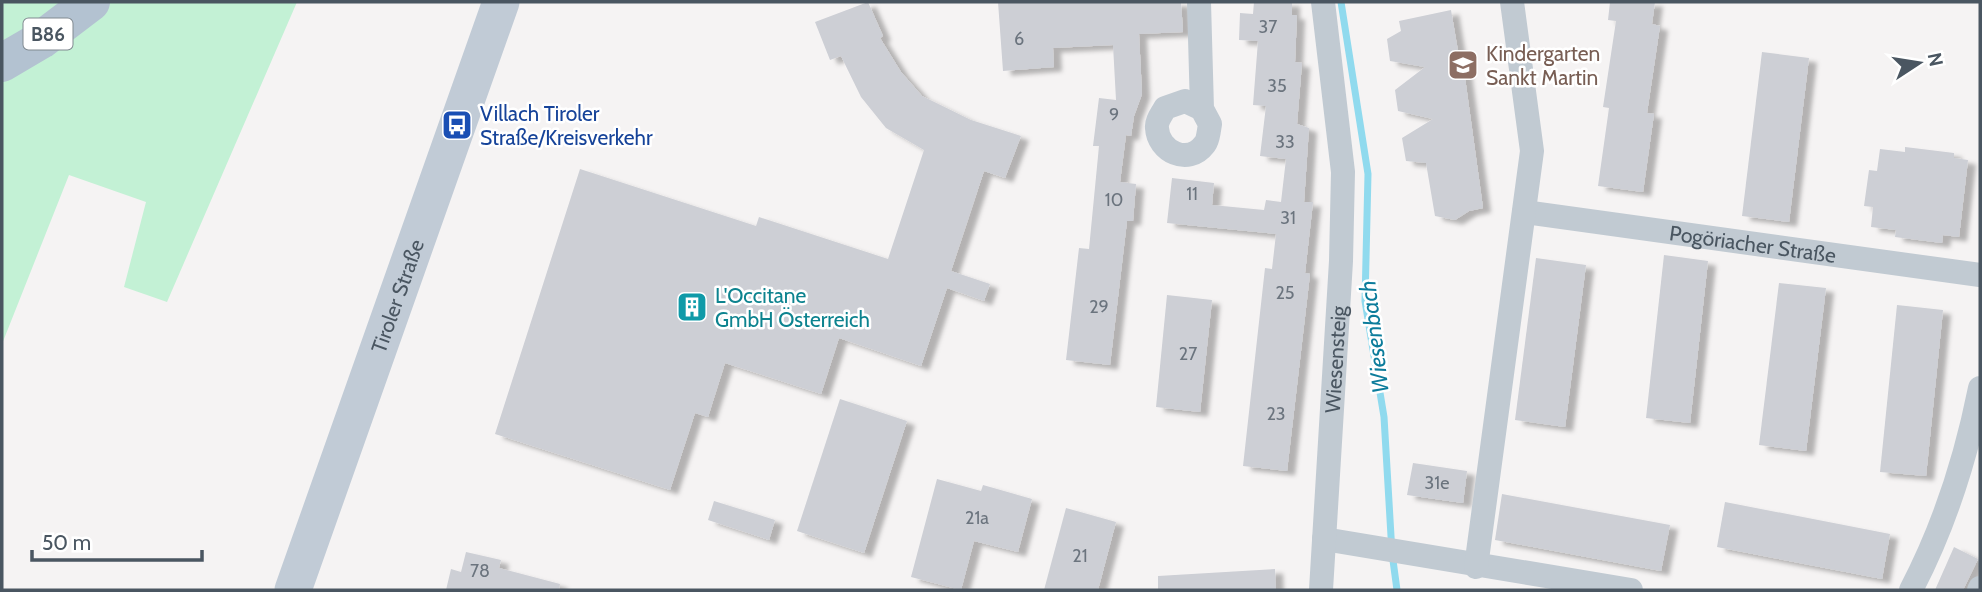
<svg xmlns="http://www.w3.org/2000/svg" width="1982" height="592" font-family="Cabin,sans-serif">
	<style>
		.green { fill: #c3f1d5 }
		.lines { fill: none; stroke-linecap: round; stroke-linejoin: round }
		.stream { stroke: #90daee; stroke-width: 7 }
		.building { fill: #cdcfd5; filter: url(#shadow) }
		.minor { stroke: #c1cad2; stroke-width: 24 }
		.secondary { stroke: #c1cbd6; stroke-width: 37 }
		.primary { stroke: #b3c2d1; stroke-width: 38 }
		.labels { text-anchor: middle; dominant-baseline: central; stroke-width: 5; stroke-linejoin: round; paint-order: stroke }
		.number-label { font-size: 18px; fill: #6b747e }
		.shield { fill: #fff; stroke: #808990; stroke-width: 2 }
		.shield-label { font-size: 19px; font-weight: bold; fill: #4a5661 }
		.education-label { font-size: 21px; fill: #785e54; stroke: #fff; text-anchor: start }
		.transit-label { font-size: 21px; fill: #164399; stroke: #fff; text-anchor: start }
		.street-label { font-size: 21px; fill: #4a5661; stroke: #fff }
		.culture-label { font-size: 21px; fill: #0d838f; stroke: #fff; text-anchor: start }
		.water-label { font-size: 23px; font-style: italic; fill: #0c7c9b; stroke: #fff }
	</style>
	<defs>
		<filter id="shadow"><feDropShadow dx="8" dy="4.5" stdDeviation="2" flood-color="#0004"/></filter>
	</defs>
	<rect width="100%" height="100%" fill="#f5f3f3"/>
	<polygon class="green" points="2,2 297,2 167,302 124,287 146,202 69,175 2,344"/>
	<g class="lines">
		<polyline class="stream" points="1341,2 1368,174 1365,301 1384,417 1392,553 1397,590"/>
	</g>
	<g class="building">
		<polygon points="868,2 883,36 880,38 901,72 922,96 971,120 1021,136 1005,178 984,171 951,271 990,284 984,301 947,288 921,366 839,338 821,394 725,363 708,417 695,413 670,490 495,434 580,169 756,226 759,217 888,259 924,150 886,128 861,97 841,56 830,60 815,22"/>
		<polygon points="998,2 1181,2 1183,32 1139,34 1142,94 1134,116 1131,136 1126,135 1120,182 1136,184 1133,221 1127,221 1110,365 1066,360 1079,248 1089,249 1099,146 1093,146 1099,98 1116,100 1113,45 1053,48 1054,67 1003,71"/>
		<polygon points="1254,2 1292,2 1292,15 1297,15 1295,62 1302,63 1297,124 1309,128 1304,202 1313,202 1305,273 1310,274 1287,471 1243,466 1265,268 1272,269 1276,234 1167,223 1172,178 1214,183 1212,205 1264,210 1266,200 1281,202 1286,159 1260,156 1266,106 1253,105 1258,41 1239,40 1240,13 1253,14"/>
		<polygon points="1610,2 1655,2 1652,24 1660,26 1647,113 1654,114 1643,192 1598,186 1609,108 1603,107 1616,21 1608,20"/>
		<polygon points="1451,10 1459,57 1462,56 1483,208 1469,211 1455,220 1435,216 1426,163 1406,161 1402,138 1433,119 1398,111 1395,90 1425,67 1390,61 1387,39 1401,31 1399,21"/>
		<polygon points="1762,52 1809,58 1789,222 1742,216"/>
		<polygon points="1905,147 1954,153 1954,158 1968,160 1959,237 1943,235 1942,243 1895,237 1896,230 1871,227 1873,207 1864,206 1869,170 1877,171 1880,149 1905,152"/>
		<polygon points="1664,255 1708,261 1690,423 1646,418"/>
		<polygon points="1536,258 1586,265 1565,427 1515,420"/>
		<polygon points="1779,283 1826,288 1806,451 1759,445"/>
		<polygon points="1167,295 1212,300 1200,412 1156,407"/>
		<polygon points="1897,305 1943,310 1926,476 1880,472"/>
		<polygon points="840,399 907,421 864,553 797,531"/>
		<polygon points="1413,463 1467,471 1463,503 1407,495"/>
		<polygon points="937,479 981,491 983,485 1032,499 1018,552 974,541 961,590 911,577"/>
		<polygon points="1502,494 1670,525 1661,571 1495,540"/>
		<polygon points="714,501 775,520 769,540 708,520"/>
		<polygon points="1725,502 1890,534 1882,579 1717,547"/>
		<polygon points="1066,508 1116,522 1098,590 1044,590"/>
		<polygon points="1954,547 1978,559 1963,590 1935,590"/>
		<polygon points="466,552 501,560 499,568 560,584 559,590 446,590 451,569 461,572"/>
		<polygon points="1275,569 1276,590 1158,590 1158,576"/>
	</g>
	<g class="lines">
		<g class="minor">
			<path d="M1199,2L1202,109L1210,124C1209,130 1208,141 1204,145C1188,166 1158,151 1157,128C1156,121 1162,114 1165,108L1185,101L1202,109"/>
			<path id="s1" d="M1524,212L1980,275"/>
			<polyline points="1324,539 1631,590"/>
			<polyline points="1476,567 1532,151 1512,2"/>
			<path id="s2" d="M1321,590L1341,261L1343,172L1323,2"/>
			<path d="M1911,590C1944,527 1966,458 1980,388"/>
			<polyline points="1979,590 1980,588"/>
		</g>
		<path class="secondary" id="s3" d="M293,590L501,2"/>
		<polyline class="primary" points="2,63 41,40 91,2"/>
	</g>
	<defs>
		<g id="school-square" transform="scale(1.575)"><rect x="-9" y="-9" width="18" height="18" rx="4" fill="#8d6e63" stroke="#fff"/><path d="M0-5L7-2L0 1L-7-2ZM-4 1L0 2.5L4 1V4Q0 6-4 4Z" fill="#fff"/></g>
		<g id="bus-square" transform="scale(1.575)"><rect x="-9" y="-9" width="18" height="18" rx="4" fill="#1a4fb4" stroke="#fff"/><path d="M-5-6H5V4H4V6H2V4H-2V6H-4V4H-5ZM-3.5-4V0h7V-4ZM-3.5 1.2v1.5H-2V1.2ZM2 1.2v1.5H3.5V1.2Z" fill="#fff"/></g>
		<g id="building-square" transform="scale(1.575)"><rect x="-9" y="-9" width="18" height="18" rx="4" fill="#0f9aa8" stroke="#fff"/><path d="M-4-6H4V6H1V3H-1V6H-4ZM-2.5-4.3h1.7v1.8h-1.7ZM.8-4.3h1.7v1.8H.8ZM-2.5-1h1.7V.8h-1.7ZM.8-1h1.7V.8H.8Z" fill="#fff"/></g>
	</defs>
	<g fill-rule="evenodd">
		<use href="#school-square" x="1463" y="65"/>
		<use href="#bus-square" x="457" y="125"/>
		<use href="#building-square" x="692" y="307"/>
	</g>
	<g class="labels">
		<g class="number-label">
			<text x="1268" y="27">37</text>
			<text x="1019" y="39">6</text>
			<text x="1277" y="86">35</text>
			<text x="1114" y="115">9</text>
			<text x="1285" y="142">33</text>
			<text x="1192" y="194">11</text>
			<text x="1114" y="200">10</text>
			<text x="1288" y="218">31</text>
			<text x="1285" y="293">25</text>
			<text x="1099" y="307">29</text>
			<text x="1188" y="354">27</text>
			<text x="1276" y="414">23</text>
			<text x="1437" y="483">31e</text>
			<text x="977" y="518">21a</text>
			<text x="1080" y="556">21</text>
			<text x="480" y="571">78</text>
		</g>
		<rect class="shield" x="23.5" y="18.5" width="49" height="31" rx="5"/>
		<g class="shield-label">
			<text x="48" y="34">B86</text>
		</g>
		<g class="education-label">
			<text x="1486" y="53">Kindergarten<tspan x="1486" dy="24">Sankt Martin</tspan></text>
		</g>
		<g class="transit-label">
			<text x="480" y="113">Villach Tiroler<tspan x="480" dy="24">Straße/Kreisverkehr</tspan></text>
		</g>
		<g class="street-label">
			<text stroke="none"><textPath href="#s1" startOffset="231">Pogöriacher Straße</textPath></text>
			<text stroke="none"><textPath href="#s3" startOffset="312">Tiroler Straße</textPath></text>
			<text stroke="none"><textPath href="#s2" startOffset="231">Wiesensteig</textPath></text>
		</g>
		<g class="culture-label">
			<text x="715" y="295">L'Occitane<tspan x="715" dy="24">GmbH Österreich</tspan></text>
		</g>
		<g class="water-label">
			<text transform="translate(1374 337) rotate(-97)">Wiesenbach</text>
		</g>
	</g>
	<rect width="1982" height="592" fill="none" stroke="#4a5661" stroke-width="7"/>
	<g transform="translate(1919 63) rotate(78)" stroke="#ffffff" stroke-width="5" paint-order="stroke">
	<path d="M0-5L12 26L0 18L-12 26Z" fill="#4a5661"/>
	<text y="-10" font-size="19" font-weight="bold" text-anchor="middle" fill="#4a5661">N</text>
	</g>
	<path d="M32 550v10h170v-10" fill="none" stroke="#4a5661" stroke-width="3.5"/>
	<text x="42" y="550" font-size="21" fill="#4a5661" stroke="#ffffff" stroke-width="5" paint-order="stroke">50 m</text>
</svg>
